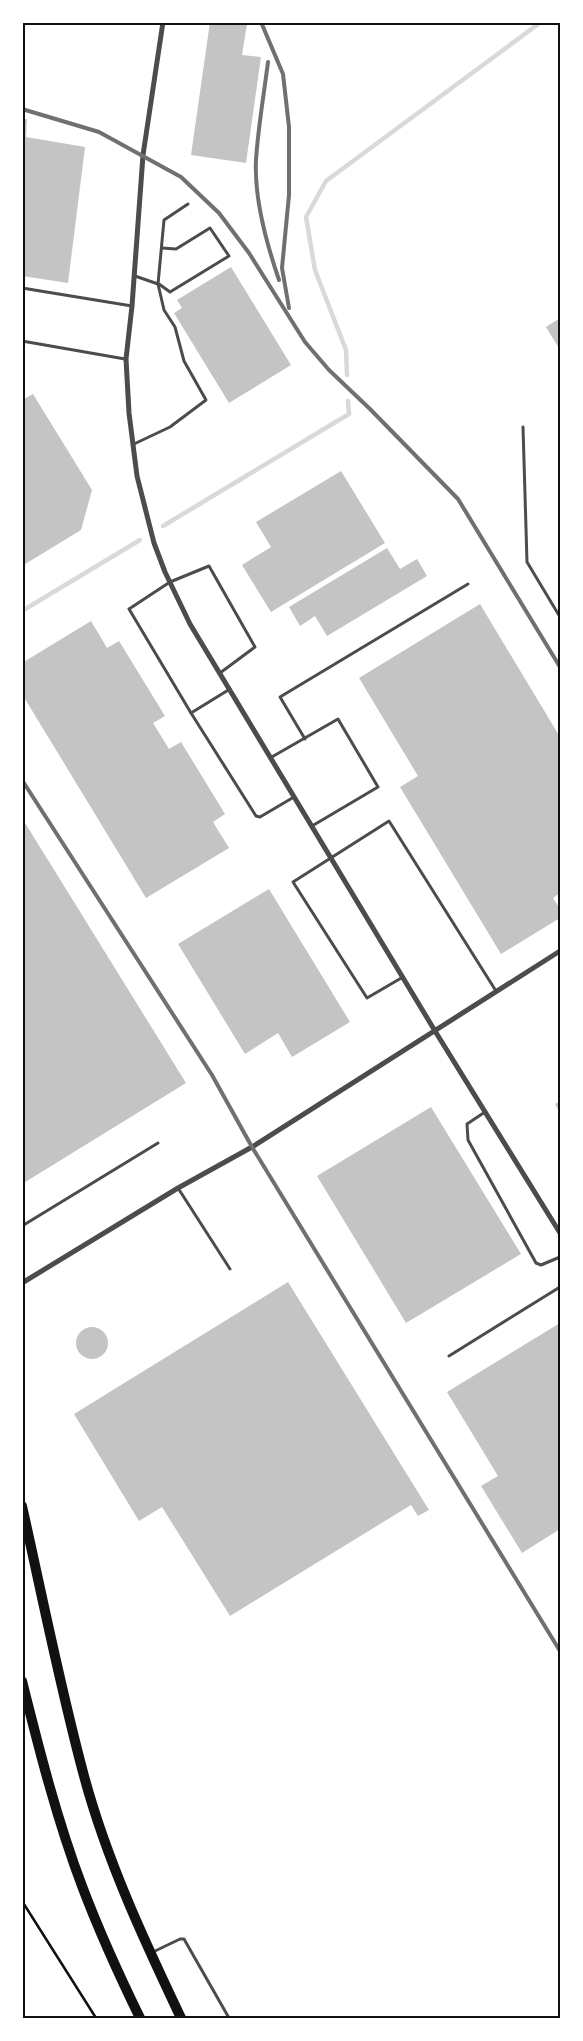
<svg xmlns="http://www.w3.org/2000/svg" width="583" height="2041" font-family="Lora,serif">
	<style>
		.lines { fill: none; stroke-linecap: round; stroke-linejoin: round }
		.stream { stroke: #d9d9d9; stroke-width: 4.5 }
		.building { fill: #c4c4c4 }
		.path { stroke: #111; stroke-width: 2.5 }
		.service { stroke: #4c4c4c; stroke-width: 3 }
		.minor { stroke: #4c4c4c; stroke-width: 5 }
		.secondary { stroke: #111; stroke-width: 10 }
		.rail { stroke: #707070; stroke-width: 4 }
		.neatline { fill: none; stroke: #111; stroke-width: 2 }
	</style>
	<rect width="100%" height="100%" fill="#fff"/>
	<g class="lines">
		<g class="stream">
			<polyline points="347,375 346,350 315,270 306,217 326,181 541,22"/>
			<polyline points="163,526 349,414 348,401"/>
			<polyline points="22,611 140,540"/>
		</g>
	</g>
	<g class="building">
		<polygon points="210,22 247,24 242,55 261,57 246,163 191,155"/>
		<polygon points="22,119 27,119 26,137 85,147 68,283 22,276"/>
		<polygon points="231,267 291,365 229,403 174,313 182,308 177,300"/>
		<polygon points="560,318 560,350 546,327"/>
		<polygon points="33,394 92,490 81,530 22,566 22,400"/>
		<polygon points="341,471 385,543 271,612 242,565 271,547 256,522"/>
		<polygon points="387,548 400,569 417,559 427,576 327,636 315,616 300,626 289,607"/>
		<polygon points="480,604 560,737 560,893 553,898 560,909 560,918 501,954 400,787 418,776 359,678"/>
		<polygon points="91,621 107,648 119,641 165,716 153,723 169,749 181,742 225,814 213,822 229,848 146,898 22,694 22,663"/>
		<polygon points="22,818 186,1083 22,1184"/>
		<polygon points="269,889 350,1022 292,1057 278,1033 245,1054 178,944"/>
		<polygon points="560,1101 560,1113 555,1104"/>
		<polygon points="431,1107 521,1254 406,1323 317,1176"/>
		<polygon points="288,1282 429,1510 418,1516 411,1505 230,1616 162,1507 139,1521 74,1414"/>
		<polygon points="560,1323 560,1529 522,1553 481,1486 498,1476 447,1392"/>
		<circle cx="92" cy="1343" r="16"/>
	</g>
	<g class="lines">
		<polyline class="path" points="22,1901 96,2018"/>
		<g class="service">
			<polyline points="135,276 158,284 164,220 188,204"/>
			<polyline points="159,284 170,292 229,256 210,228 176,249 162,248"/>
			<polyline points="22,288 132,306"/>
			<polyline points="22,341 125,359"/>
			<polyline points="523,427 527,562 560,617"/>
			<polyline points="134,444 170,427 206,400 184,361 175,327 164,310 158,284"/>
			<polyline points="220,673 255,647 209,566 170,582 129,609 191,713 256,816 260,817 294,797"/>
			<polyline points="191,713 230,689"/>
			<polyline points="305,739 280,697 468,584"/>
			<polyline points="270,758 338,719 378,787 312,826"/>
			<polyline points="403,977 367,998 293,882 389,821 496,991"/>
			<polyline points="485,1112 467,1124 468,1140 536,1263 541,1265 560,1257"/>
			<polyline points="178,1188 230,1269"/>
			<polyline points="22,1226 158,1143"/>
			<polyline points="449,1356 560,1287"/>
			<polyline points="153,1952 180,1939 184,1939 229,2018"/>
		</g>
		<g class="minor">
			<polyline points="163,22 143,155 132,306 126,359 129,413 137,476 154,543 165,572 190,624 435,1031 560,1233"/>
			<polyline points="22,1283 178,1188 252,1147 560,951"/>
		</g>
		<g class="secondary">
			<path d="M22,1506C42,1595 60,1687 84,1776C107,1861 144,1940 181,2018"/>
			<path d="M22,1681C39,1749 57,1820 82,1886C99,1931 119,1975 140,2018"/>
		</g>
		<g class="rail">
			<polyline points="261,22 283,74 289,127 289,195 282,268 289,308"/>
			<path d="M268,62C264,94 258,128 256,160C254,198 267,245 279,280"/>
			<polyline points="22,109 99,132 181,177 219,213 249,253 305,342 329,370 370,409 458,499 560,667"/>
			<polyline points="22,780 212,1075 252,1147 560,1651"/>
		</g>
	</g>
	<rect width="583" height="2041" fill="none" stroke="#ffffff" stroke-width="48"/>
	<rect x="24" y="24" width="535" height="1993" class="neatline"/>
</svg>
